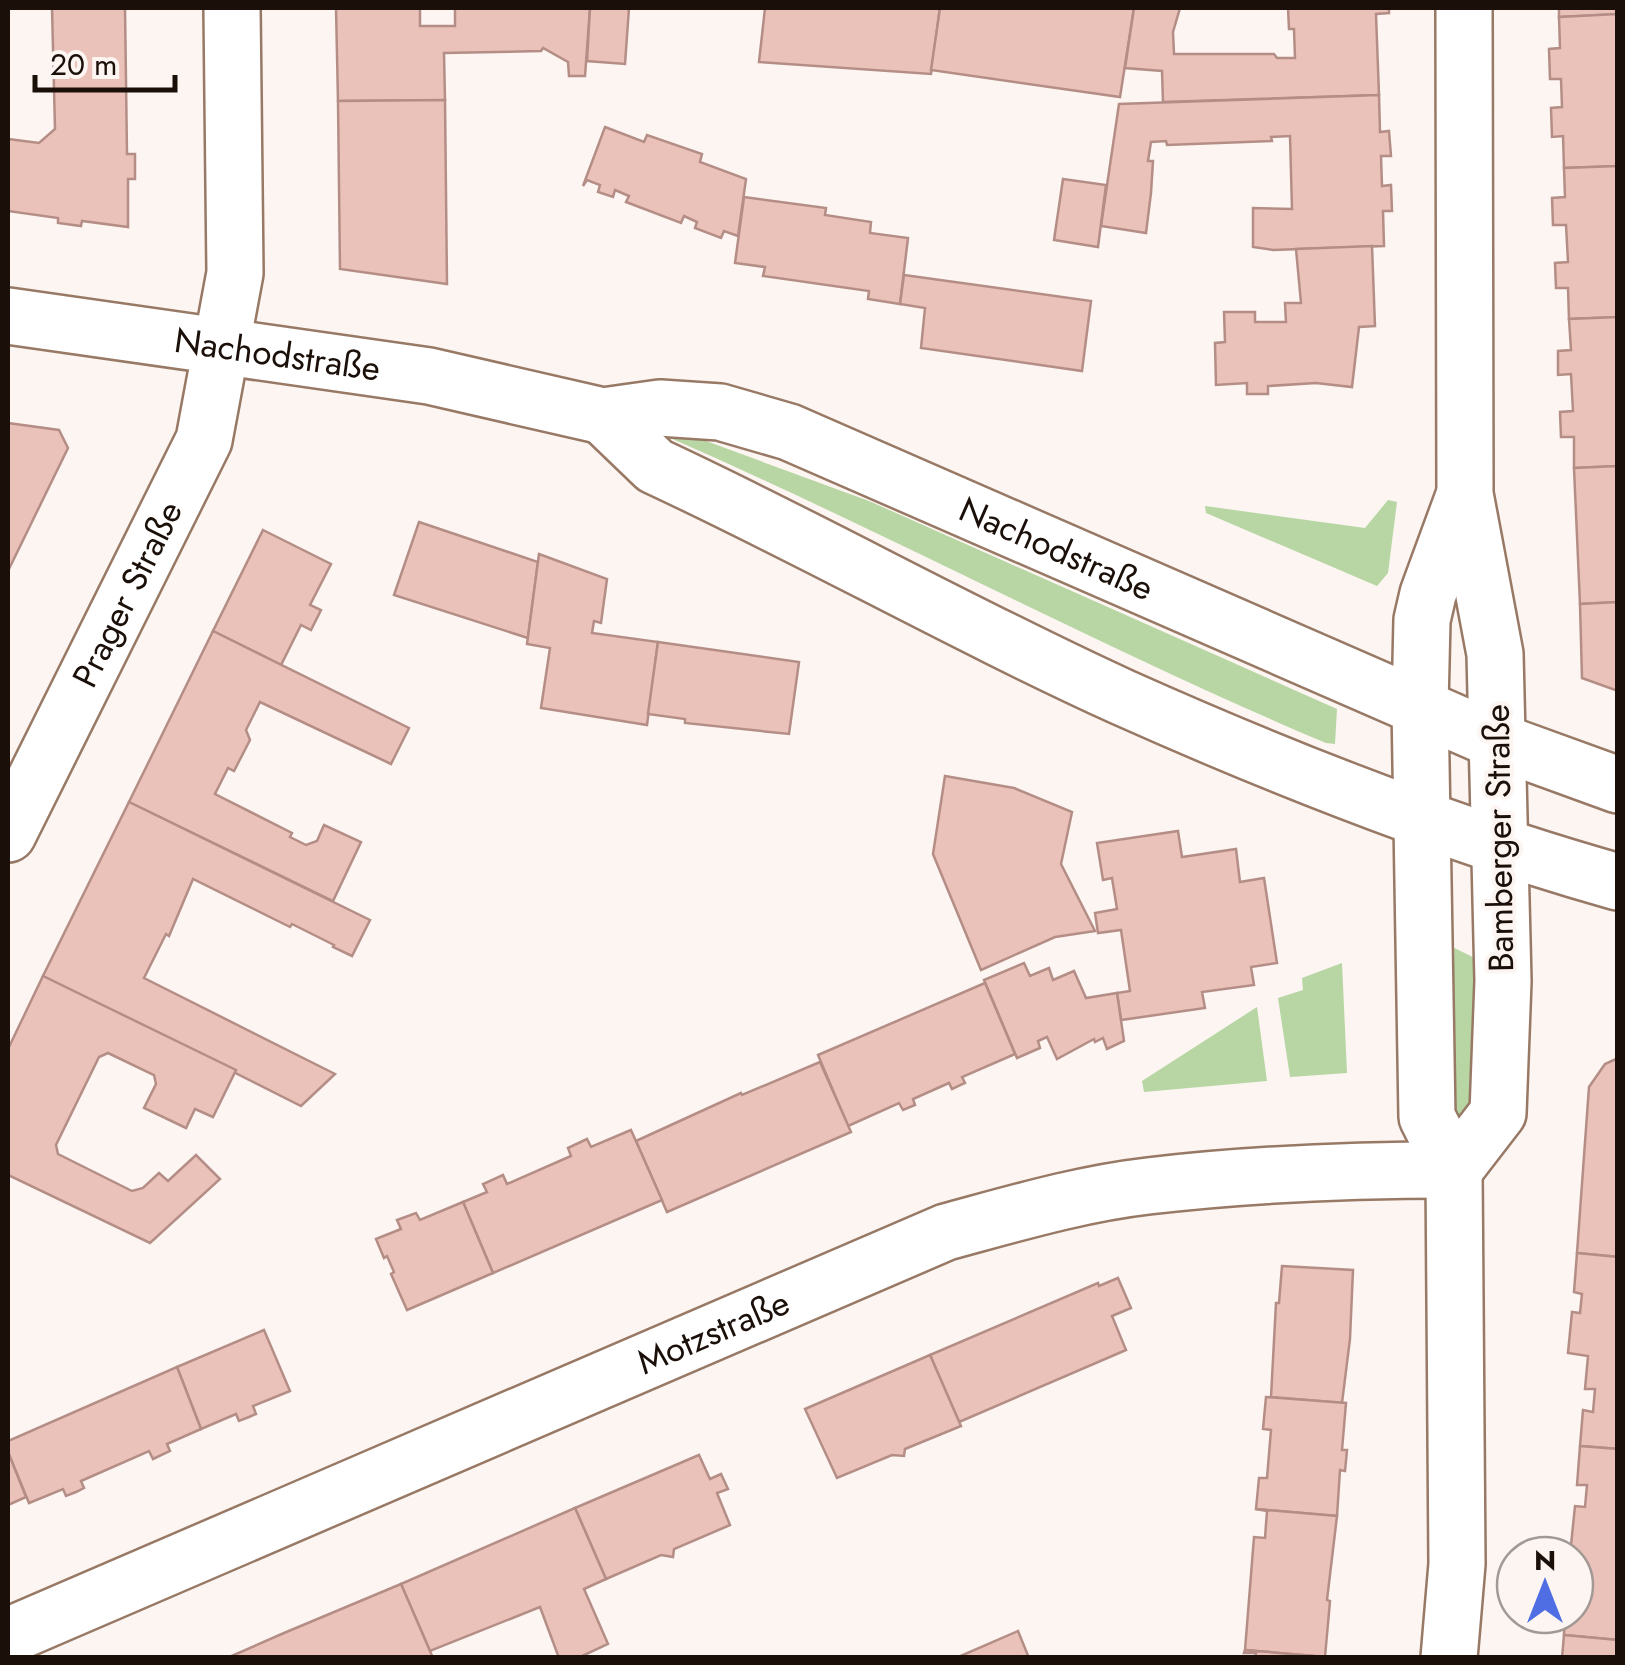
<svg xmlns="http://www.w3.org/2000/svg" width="1625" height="1665" font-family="Jost,sans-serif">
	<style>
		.green { fill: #b7d6a3 }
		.building { fill: #ebc2ba; stroke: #b48e86; stroke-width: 2.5 }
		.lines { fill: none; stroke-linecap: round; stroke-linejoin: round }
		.minor-casing { stroke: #987965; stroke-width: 60 }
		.major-casing { stroke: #987965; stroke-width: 60 }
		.minor { stroke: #fff; stroke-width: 55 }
		.major { stroke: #fff; stroke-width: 55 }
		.labels { text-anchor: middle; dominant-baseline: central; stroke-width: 8; stroke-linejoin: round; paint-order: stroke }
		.street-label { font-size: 35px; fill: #1b1009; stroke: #fcf5f1 }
	</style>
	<rect width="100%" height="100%" fill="#fcf5f1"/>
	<g class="green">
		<path d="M676,430L869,501L1337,709L1335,744L1326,743C1103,649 890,534 668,437L669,431Z"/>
		<polygon points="1388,500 1397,502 1388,573 1377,586 1206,513 1205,506 1365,528"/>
		<polygon points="1444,943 1477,959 1476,1111 1453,1140"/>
		<polygon points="1342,963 1347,1073 1290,1077 1278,998 1303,990 1302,978"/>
		<polygon points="1257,1007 1267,1081 1144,1092 1142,1081"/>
	</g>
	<g class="building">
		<polygon points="52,8 125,8 127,154 135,154 135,179 128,179 128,227 82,221 81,226 58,223 58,218 8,211 8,139 39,143 55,129"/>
		<polygon points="336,8 420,8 420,26 455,26 455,8 590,8 585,76 569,76 568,62 543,48 541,51 444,53 445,100 338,101"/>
		<polygon points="590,8 629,8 625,64 587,61"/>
		<polygon points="765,8 940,8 931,74 759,62"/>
		<polygon points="940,8 1134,8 1120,97 931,70"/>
		<polygon points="1134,8 1180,8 1173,32 1174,54 1274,54 1277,58 1295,58 1294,29 1289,29 1288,8 1389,8 1389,13 1376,14 1379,95 1163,102 1162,71 1125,68"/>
		<polygon points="1559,8 1618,8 1618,14 1559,17"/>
		<polygon points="1618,14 1618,166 1564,168 1563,136 1552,137 1551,108 1562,107 1561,79 1550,79 1549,49 1560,48 1559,17"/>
		<polygon points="1379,95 1380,132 1389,131 1391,156 1381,156 1382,186 1391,185 1392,211 1383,211 1384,246 1273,250 1253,247 1253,208 1292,209 1290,136 1271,137 1272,141 1167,145 1166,141 1151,142 1148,161 1153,161 1151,193 1146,233 1101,226 1119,104"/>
		<polygon points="445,100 447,284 340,269 338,101"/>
		<polygon points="605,127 644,142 647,135 702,154 700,162 746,179 738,236 724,231 721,238 695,228 697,222 684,216 681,223 626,202 629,196 615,190 613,197 598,192 600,185 587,180 583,186"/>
		<polygon points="1618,166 1618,317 1569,319 1568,288 1556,288 1555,263 1568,262 1566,225 1553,225 1552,198 1565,197 1564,168"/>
		<polygon points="1063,179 1106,185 1098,247 1054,240"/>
		<polygon points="744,197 826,208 825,215 871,222 870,233 908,238 900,304 868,299 869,291 763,276 765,267 735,263"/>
		<polygon points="1372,246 1375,326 1359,327 1352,387 1316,383 1268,386 1268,394 1247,394 1247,383 1216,385 1215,343 1225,342 1224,312 1255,312 1255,322 1286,322 1285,303 1301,303 1296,249"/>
		<polygon points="904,275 1091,301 1082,371 921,348 925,308 900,304"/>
		<polygon points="1618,317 1618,466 1574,468 1574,437 1561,437 1560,412 1573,411 1571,374 1558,375 1558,351 1571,350 1569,319"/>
		<polygon points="8,423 59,430 68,448 8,571"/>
		<polygon points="1618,466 1618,602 1580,604 1574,468"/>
		<polygon points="419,522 538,562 528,638 394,595"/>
		<polygon points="263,530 331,564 310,605 321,610 311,630 301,625 281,665 213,631"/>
		<polygon points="539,554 607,579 601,623 594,621 592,633 658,642 647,725 541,708 550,648 527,644"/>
		<polygon points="1618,602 1618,691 1582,678 1580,604"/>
		<polygon points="213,631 409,728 391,764 260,702 246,730 250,740 234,771 228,768 215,794 292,833 290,837 306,845 317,841 324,825 361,842 333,901 129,802"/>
		<polygon points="658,642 799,662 789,734 685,723 685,719 648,714"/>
		<polygon points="945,776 1014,788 1072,812 1061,864 1095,931 1055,937 981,970 933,854"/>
		<polygon points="129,802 370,920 352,956 333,947 334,945 292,924 290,927 193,879 169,936 166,934 144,978 335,1074 301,1106 43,976"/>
		<polygon points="1178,831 1182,857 1236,849 1240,882 1264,878 1277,963 1251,967 1254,985 1202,992 1205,1008 1121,1020 1117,993 1130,991 1121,930 1098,933 1095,913 1117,909 1112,878 1103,880 1097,843"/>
		<polygon points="1024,963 1030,976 1049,968 1053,980 1074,971 1086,998 1117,993 1124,1041 1107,1049 1103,1038 1095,1042 1094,1039 1057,1059 1047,1037 1038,1041 1040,1048 1017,1058 984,980"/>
		<polygon points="43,976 236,1070 213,1117 195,1109 186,1128 144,1108 156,1084 154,1075 108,1053 99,1057 56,1145 58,1154 132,1191 143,1188 159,1173 168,1181 196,1155 220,1179 150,1243 8,1175 8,1049"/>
		<polygon points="985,983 1015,1054 962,1077 965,1083 952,1089 949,1083 913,1099 915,1105 903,1110 899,1103 848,1126 818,1055"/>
		<polygon points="1618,1058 1618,1257 1577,1253 1589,1087 1605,1064"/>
		<polygon points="820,1062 851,1132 667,1212 636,1141 741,1093 742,1095"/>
		<polygon points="631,1130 662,1200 493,1273 463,1202 487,1192 483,1184 503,1175 507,1184 571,1156 568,1148 587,1139 591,1147"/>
		<polygon points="463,1202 493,1273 407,1310 391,1274 394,1272 387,1256 384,1258 376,1239 401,1229 397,1220 416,1213 420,1220"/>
		<polygon points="1577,1253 1618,1257 1618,1449 1580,1446 1583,1410 1593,1412 1595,1389 1585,1389 1588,1356 1568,1353 1572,1312 1580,1313 1582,1294 1574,1292"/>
		<polygon points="1282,1266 1353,1270 1350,1339 1342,1403 1271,1397 1276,1303 1279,1303"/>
		<polygon points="1118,1278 1131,1308 1112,1316 1126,1350 959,1422 930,1355 1098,1283 1099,1286"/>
		<polygon points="264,1330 290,1391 253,1406 256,1414 249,1417 239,1421 236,1414 201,1429 177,1367"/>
		<polygon points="930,1355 961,1426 905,1449 904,1456 892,1455 837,1478 805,1409"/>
		<polygon points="177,1367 201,1429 167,1444 170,1451 153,1459 149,1451 81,1481 84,1488 76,1492 66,1496 63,1489 29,1503 8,1452 8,1441"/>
		<polygon points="1266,1397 1346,1403 1342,1450 1347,1450 1345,1471 1340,1470 1337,1516 1256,1509 1259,1478 1267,1478 1271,1430 1263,1429"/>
		<polygon points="1580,1446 1618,1449 1618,1640 1564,1635 1565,1615 1575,1615 1579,1578 1575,1577 1575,1555 1570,1555 1575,1506 1585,1507 1587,1485 1577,1485"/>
		<polygon points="8,1452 26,1497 8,1505"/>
		<polygon points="699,1455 710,1479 721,1474 728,1489 717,1493 730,1525 674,1549 673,1557 661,1555 606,1579 575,1508"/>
		<polygon points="575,1508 606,1579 584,1589 608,1644 578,1658 559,1658 540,1607 430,1651 401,1584"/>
		<polygon points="1256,1509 1337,1516 1327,1600 1330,1601 1325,1657 1245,1650 1254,1537 1265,1538 1267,1511"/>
		<polygon points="401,1584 433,1658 227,1658 284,1633"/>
		<polygon points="1018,1631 1029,1658 956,1658"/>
		<polygon points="1564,1635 1618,1640 1618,1658 1562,1658"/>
		<polygon points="1245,1650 1325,1657 1325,1658 1255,1658 1256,1653 1244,1653"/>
	</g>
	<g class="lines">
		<g class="minor-casing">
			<g id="minor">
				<path id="s1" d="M8,834L204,440L235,273L232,8"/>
				<polyline points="1454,1170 1498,1113 1503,981 1495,654 1465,494 1464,8"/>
				<path id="s2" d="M8,1636L946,1232C1013,1214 1079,1194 1148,1186C1248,1174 1352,1170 1454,1170"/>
				<polyline points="1449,1658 1457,1564 1454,1170 1427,1117 1420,705 1422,620 1428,594 1464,496"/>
			</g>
		</g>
		<g class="major-casing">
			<g id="major">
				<path id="s3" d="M8,316L429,376L603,416L660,408L720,412L789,432L1497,741L1618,785"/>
				<path d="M603,416L655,466C812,539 964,625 1122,697C1283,769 1447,834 1618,882"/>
			</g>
		</g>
		<use href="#minor" class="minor"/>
		<use href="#major" class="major"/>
	</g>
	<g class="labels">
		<g class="street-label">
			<text stroke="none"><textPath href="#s3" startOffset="272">Nachodstraße</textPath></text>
			<text stroke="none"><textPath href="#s3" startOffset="1085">Nachodstraße</textPath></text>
			<text stroke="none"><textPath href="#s1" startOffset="268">Prager Straße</textPath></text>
			<text transform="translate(1499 838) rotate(-91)">Bamberger Straße</text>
			<text stroke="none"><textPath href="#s2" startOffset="768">Motzstraße</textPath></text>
		</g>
	</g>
	<rect width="1625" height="1665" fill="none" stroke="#1b1009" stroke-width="20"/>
	<g transform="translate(1545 1585)"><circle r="48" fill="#fcf5f1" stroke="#a29994" stroke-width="2.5"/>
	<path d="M0-8L18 38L0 25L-18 38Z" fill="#4f6ee3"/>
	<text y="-15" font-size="28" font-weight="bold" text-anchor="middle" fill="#1b1009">N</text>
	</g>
	<path d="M35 75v15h140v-15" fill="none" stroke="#1b1009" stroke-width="5"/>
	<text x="50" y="75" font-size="30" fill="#1b1009" stroke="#fcf5f1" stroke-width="8" paint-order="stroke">20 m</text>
</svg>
